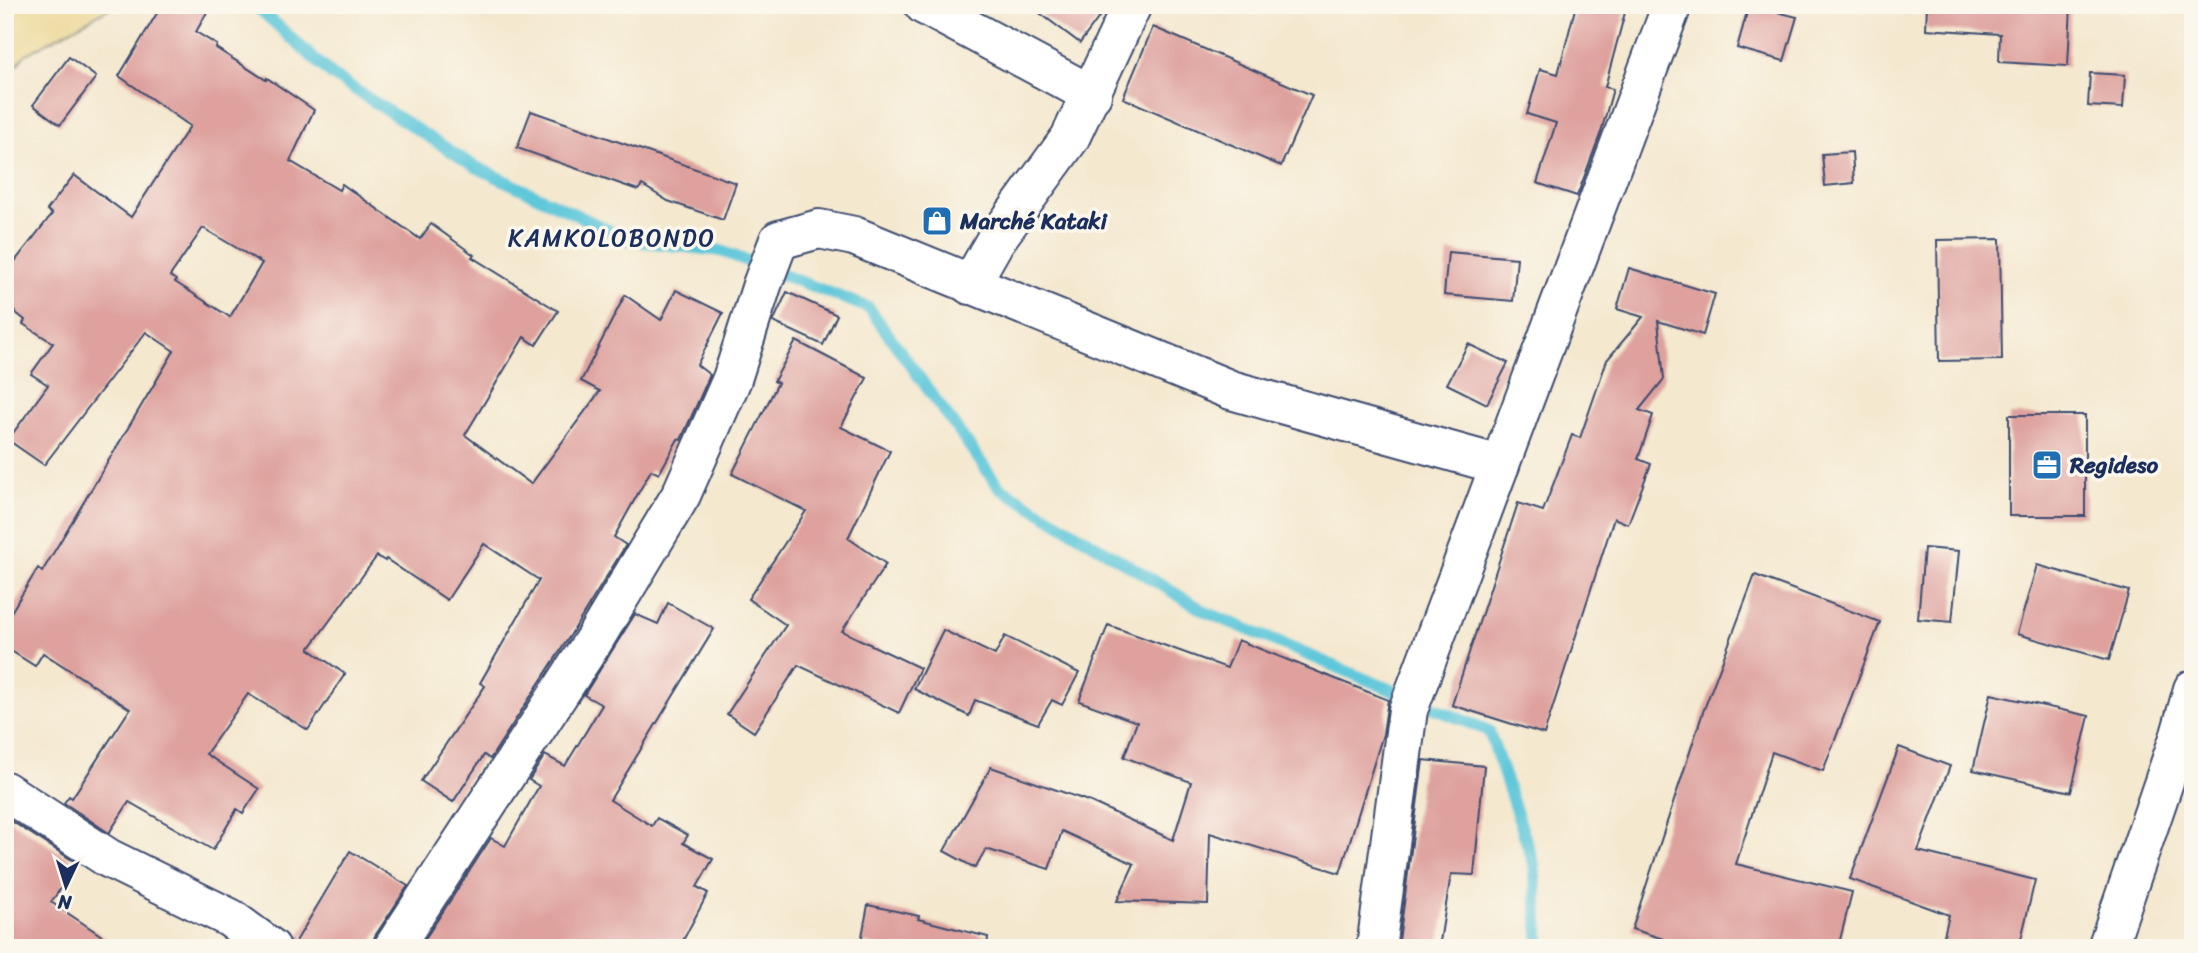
<svg xmlns="http://www.w3.org/2000/svg" width="2198" height="953" font-family="Sriracha,sans-serif">
	<style>
		.sand { fill: #eeda9e; stroke: #84847e; stroke-width: 2 }
		.lines { fill: none; stroke-linecap: round; stroke-linejoin: round }
		.stream { stroke: #5ec7da; stroke-width: 12 }
		.building { fill: #dea19e; fill-rule: evenodd }
		.minor-casing { stroke: #3c4b6f; stroke-width: 42 }
		.minor { stroke: #fff; stroke-width: 38 }
		.labels { text-anchor: middle; dominant-baseline: central; stroke-width: 7; stroke-linejoin: round; paint-order: stroke }
		.poi-label { font-size: 23px; font-weight: bold; fill: #1b2f5e; stroke: #fbf7ec; text-anchor: start }
		.neighbourhood-label { font-size: 24px; letter-spacing: 2px; fill: #1b2f5e; stroke: #fbf7ec }
	</style>
	<rect width="100%" height="100%" fill="#fbf7ec"/>
	<filter id="ink" filterUnits="userSpaceOnUse"><feTurbulence type="fractalNoise" baseFrequency=".0143" numOctaves="2"/><feDisplacementMap in="SourceGraphic" scale="14" xChannelSelector="R" yChannelSelector="G"/><feConvolveMatrix kernelMatrix="1 2 1 2 8 2 1 2 1" color-interpolation-filters="sRGB"/></filter>
	<filter id="wash" filterUnits="userSpaceOnUse"><feTurbulence type="fractalNoise" baseFrequency=".00686" numOctaves="4" result="noise"/><feDisplacementMap in="SourceGraphic" scale="28" xChannelSelector="R" yChannelSelector="G"/><feGaussianBlur stdDeviation="1.57" result="paint"/><feColorMatrix in="noise" values="0 0 0 0 0 0 0 0 0 0 0 0 0 0 0 0 0 1.4 0 .05"/><feComposite in="paint" operator="in"/></filter>
	<g filter="url(#wash)">
		<rect width="100%" height="100%" fill="#f4e8cf"/>
		<polygon class="sand" points="5,5 115,5 25,55 5,80"/>
		<g class="lines">
			<polyline class="stream" points="255,5 332,75 474,166 629,240 721,251 869,308 999,487 1206,612 1489,731 1534,864 1540,948"/>
		</g>
		<g id="blocks">
			<g class="building">
				<path d="M162,5H211L196,32L217,45L216,48L266,80L267,78L314,110L290,161L339,190L342,184L420,239L431,224L474,255L472,257L558,311L536,345L524,337L465,435L531,484L600,391L581,381L625,295L661,320L676,290L723,313L697,365L710,375L681,440L678,439L659,474L651,470L614,537L626,545L575,628L490,759L484,755L453,802L421,781L485,686L480,683L539,580L484,544L447,600L386,559L385,561L377,556L309,649L345,674L308,730L248,694L206,754L259,789L243,813L237,809L213,850L129,802L109,833L64,803L69,796L72,798L130,709L43,653L35,666L5,647V622L38,568L42,572L174,351L146,332L44,465L8,440L48,385L31,374L53,343L23,324L25,320L5,304V274L52,214L47,210L74,175L131,217L190,126L119,76ZM203,228L262,263L230,317L175,282L176,280L170,276Z"/>
				<polygon points="1029,5 1108,5 1080,43"/>
				<polygon points="1576,5 1627,5 1605,87 1613,89 1601,132 1577,196 1537,183 1556,123 1527,114 1540,69 1558,74"/>
				<polygon points="1749,5 1797,17 1784,61 1737,48"/>
				<polygon points="1927,5 2071,5 2068,66 1999,62 2000,34 1926,29"/>
				<polygon points="1153,27 1312,95 1281,166 1123,98"/>
				<polygon points="69,57 96,77 60,125 33,105"/>
				<polygon points="2090,73 2125,75 2123,108 2088,106"/>
				<polygon points="531,111 736,183 723,220 668,201 642,185 638,190 517,148"/>
				<polygon points="1852,152 1854,183 1825,186 1822,154"/>
				<polygon points="2000,239 2002,360 1939,361 1937,240"/>
				<polygon points="1448,252 1517,258 1513,301 1444,295"/>
				<polygon points="1629,268 1715,294 1703,335 1658,321 1664,379 1639,410 1653,415 1638,459 1651,464 1628,524 1614,518 1544,734 1452,705 1518,503 1543,511 1572,435 1580,438 1607,360 1643,317 1617,309"/>
				<polygon points="787,292 837,315 823,345 773,322"/>
				<polygon points="796,341 867,378 841,427 890,451 848,538 886,564 842,631 920,668 899,713 798,665 754,732 727,714 786,625 748,599 806,511 732,474 778,383 774,381"/>
				<polygon points="1468,344 1508,363 1487,404 1447,384"/>
				<rect x="2009" y="415" width="76" height="101"/>
				<polygon points="1924,548 1959,551 1952,622 1918,619"/>
				<polygon points="2037,565 2129,591 2109,660 2017,634"/>
				<polygon points="1755,575 1880,622 1823,771 1772,752 1736,864 1852,892 1838,948 1692,948 1632,929 1703,712"/>
				<polygon points="668,603 714,629 610,800 652,826 657,818 688,835 683,843 713,859 697,887 708,893 679,948 419,948 491,838 505,846 539,786 529,780 545,755 565,766 602,705 584,695 635,614 658,624"/>
				<polygon points="1108,625 1227,668 1238,640 1388,700 1383,734 1340,873 1210,833 1208,904 1117,901 1134,864 1062,831 1049,869 986,849 975,868 944,851 991,767 1091,802 1173,840 1191,782 1124,757 1137,722 1079,701"/>
				<polygon points="943,630 995,655 1005,636 1079,673 1062,705 1052,700 1038,724 975,700 969,716 914,689"/>
				<polygon points="1991,694 2089,716 2071,792 1973,770"/>
				<polygon points="1899,747 1950,766 1918,851 2035,880 2019,948 1941,948 1949,915 1850,879"/>
				<polygon points="1423,760 1484,766 1474,875 1451,874 1439,948 1398,948"/>
				<polygon points="5,817 78,864 51,902 120,948 5,948"/>
				<polygon points="350,851 408,886 375,936 371,948 292,948"/>
				<polygon points="868,905 919,916 918,919 988,937 987,948 887,948 861,942"/>
			</g>
		</g>
	</g>
	<g filter="url(#ink)">
		<use href="#blocks" fill-opacity="0" stroke="#3c4b6f" stroke-width="2"/>
		<g class="lines">
			<g class="minor-casing">
				<g id="minor">
					<polyline points="924,5 1092,95"/>
					<polyline points="970,285 995,241 1070,138 1132,5"/>
					<polyline points="5,791 108,858 230,918 271,948"/>
					<polyline points="393,948 594,640 681,495 732,379 762,285 779,240 819,229 854,236 1231,390 1500,465"/>
					<polyline points="1376,948 1408,710 1672,5"/>
					<polyline points="2107,948 2180,735 2193,689"/>
				</g>
			</g>
			<use href="#minor" class="minor"/>
		</g>
	</g>
	<defs>
		<g id="shop-square" transform="scale(1.575)"><rect x="-9" y="-9" width="18" height="18" rx="4" fill="#1f6fb2" stroke="#fbf7ec"/><path d="M-5-2.5h2.3a2.7 3.5 0 0 1 5.4 0H5L5.5 6h-11ZM-1.5-2.5h3a1.5 2.3 0 0 0-3 0Z" fill="#fff"/></g>
		<g id="office-square" transform="scale(1.575)"><rect x="-9" y="-9" width="18" height="18" rx="4" fill="#1f6fb2" stroke="#fbf7ec"/><path d="M-6-3h4V-5.5h4V-3h4V5H-6ZM-1-4.5V-3h2v-1.5ZM-6 0V1H6V0Z" fill="#fff"/></g>
	</defs>
	<g fill-rule="evenodd">
		<use href="#shop-square" x="937" y="221"/>
		<use href="#office-square" x="2047" y="465"/>
	</g>
	<g class="labels">
		<g class="poi-label">
			<text x="960" y="221">Marché Kataki</text>
			<text x="2070" y="465">Regideso</text>
		</g>
		<g class="neighbourhood-label">
			<text x="612" y="238">KAMKOLOBONDO</text>
		</g>
	</g>
	<rect width="2198" height="953" fill="none" stroke="#fbf7ec" stroke-width="28"/>
	<g transform="translate(66 886) rotate(184)" stroke="#fbf7ec" stroke-width="5" paint-order="stroke">
	<path d="M0-5L12 26L0 18L-12 26Z" fill="#1b2f5e"/>
	<text y="-10" font-size="19" font-weight="bold" text-anchor="middle" fill="#1b2f5e">N</text>
	</g>
</svg>
